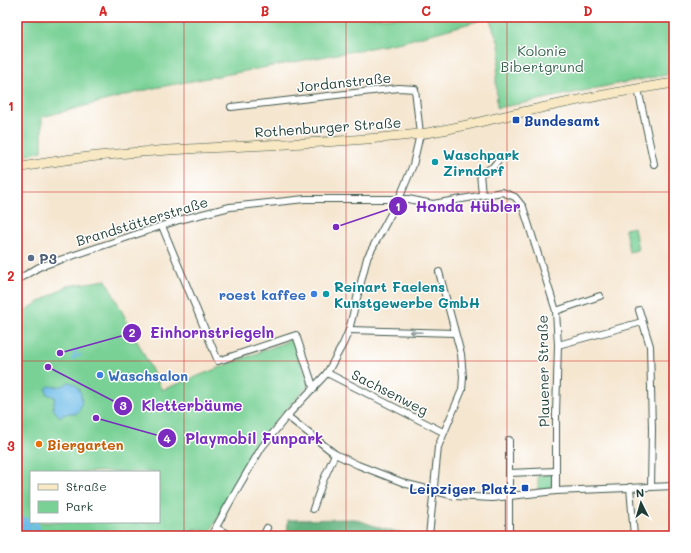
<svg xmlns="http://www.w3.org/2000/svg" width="691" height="553" font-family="Mali,sans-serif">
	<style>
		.green { fill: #79d196; stroke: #4c8765; fill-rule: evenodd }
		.forest { fill: #62b37f; stroke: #40785a }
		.water { fill: #6ebce8; stroke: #467c8e }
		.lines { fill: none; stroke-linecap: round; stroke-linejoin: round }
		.stream { stroke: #6ebce8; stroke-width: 2 }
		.canal { stroke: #6ebce8; stroke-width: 6 }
		.river { stroke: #6ebce8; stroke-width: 11 }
		.street-casing { stroke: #3f564b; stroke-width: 8 }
		.secondary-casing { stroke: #3f564b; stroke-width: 10 }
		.street { stroke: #fff; stroke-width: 6 }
		.secondary { stroke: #f8e8c3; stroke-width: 9 }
		.oneway { stroke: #8f9e9a }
		.grid { fill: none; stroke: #d62828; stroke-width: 1; stroke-opacity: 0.55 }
		.transit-dot { fill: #1a4fb4; stroke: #fff; stroke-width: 1.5 }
		.culture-dot { fill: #0f9aa8; stroke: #fff; stroke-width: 1.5 }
		.service-dot { fill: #5c6f8a; stroke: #fff; stroke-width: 1.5 }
		.shop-dot { fill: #3f7fe0; stroke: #fff; stroke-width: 1.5 }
		.food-dot { fill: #e8710a; stroke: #fff; stroke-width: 1.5 }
		.labels { text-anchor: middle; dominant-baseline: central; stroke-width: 3; stroke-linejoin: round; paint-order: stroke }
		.park-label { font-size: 14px; fill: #36624c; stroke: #fff }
		.street-label { font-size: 14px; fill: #1f3d34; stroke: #fff }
		.transit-label { font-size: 14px; font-weight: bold; fill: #164399; stroke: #fff; text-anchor: start }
		.culture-label { font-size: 14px; font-weight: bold; fill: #0d838f; stroke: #fff; text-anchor: start }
		.service-label { font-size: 14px; font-weight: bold; fill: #4e5e75; stroke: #fff; text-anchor: start }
		.shop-label { font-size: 14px; font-weight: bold; fill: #366cbe; stroke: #fff; text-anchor: end }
		.food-label { font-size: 14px; font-weight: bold; fill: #c56008; stroke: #fff; text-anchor: start }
		.leader { fill: none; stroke: #7b2cbf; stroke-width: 1.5 }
		.callout-dot { fill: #7b2cbf; stroke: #fff; stroke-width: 1.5 }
		.mark-label { font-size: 12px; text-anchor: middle; font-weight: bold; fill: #fff }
		.callout-label { font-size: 15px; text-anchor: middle; font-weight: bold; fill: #7b2cbf; stroke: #fff; stroke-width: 3; stroke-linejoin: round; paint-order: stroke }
		.neatline { fill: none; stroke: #d62828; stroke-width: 1.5 }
		.grid-label { font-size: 13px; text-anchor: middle; font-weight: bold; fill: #d62828 }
	</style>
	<rect width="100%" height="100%" fill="#fff"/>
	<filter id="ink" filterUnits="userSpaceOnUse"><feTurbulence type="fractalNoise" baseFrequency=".025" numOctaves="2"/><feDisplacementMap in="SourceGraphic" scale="8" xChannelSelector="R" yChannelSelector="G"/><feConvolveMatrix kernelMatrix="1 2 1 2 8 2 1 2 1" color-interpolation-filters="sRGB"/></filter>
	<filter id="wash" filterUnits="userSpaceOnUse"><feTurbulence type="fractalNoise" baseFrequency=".012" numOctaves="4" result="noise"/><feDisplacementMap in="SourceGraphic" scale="16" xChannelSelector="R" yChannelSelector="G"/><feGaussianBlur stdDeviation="0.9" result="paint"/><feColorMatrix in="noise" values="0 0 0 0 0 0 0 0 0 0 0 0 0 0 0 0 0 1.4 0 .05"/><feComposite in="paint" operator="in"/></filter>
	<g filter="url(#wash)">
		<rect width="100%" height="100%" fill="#f5e6d0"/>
		<g class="green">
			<path d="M17,17H674V54L667,75C610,84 554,98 497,108L496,78L500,55L499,44L489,18L402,42L154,88L42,117V151L17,158Z"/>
			<polygon points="634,227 638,250 629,252 625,229"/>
			<path d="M106,280L162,390L293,339L309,385L262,435L210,532L193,528L203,536H17V315L67,286ZM31,472H159V522H31Z"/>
			<polygon points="552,474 552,485 550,489 538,490 538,475"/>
		</g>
		<polygon class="forest" points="355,519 383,529 420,536 287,536 288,520"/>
		<path class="water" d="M68,382C81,382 87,405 76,414L68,413L60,417L53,409L55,397L47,394L46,389L49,386C55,387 64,387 68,382Z"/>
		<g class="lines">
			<g class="stream">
				<polyline points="169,17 182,23 196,17"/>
				<polyline points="75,357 81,355"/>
				<polyline points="72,360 77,349"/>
			</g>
			<g class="canal">
				<polyline points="23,520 22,524 25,526 25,536"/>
				<polyline points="27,521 29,525 28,528 30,531 30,536"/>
				<polyline points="35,522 37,530"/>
				<polyline points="18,523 18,529 21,533"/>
			</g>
			<polyline class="river" points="17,18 23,17"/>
		</g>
	</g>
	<g filter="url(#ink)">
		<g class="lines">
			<g class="street-casing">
				<g id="street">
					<polyline points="638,89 654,164"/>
					<polyline points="482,194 480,174 493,167 499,159"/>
					<polyline points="162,226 218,361 296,335 314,389"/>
					<polyline points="17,280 39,267 179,220 230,207 305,199 408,199 433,204 502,192 515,197 523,207 556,311 558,345 556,414 556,491"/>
					<polyline points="639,310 650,346 652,429 651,487"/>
					<polyline points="556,311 600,296"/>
					<polyline points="349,330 455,333"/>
					<polyline points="558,345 642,322"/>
					<polyline points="327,373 443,432"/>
					<polyline points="287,416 335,454 358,465 407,484 455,496 492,498 556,491 674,486"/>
					<polyline points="509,440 509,473"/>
					<polyline points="630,487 634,536"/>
					<polyline points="313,509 323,481 335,454"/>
					<polyline points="216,528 232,536"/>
					<polyline points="672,534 673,536"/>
					<polyline points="211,536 239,486 262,447 287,416 327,373 343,344 349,330 367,258 399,199 413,165 420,134 415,89 399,88 319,97 231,107"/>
					<polyline points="263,536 267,528"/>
					<polyline points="429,536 438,447 462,390 463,377 461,354 439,272"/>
					<polyline points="509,536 509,473 556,471"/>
				</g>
			</g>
			<g class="secondary-casing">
				<path id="secondary" d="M17,168C149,142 285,150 419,134C451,130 482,121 514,114C567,102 620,91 674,83"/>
			</g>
			<use href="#street" class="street"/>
			<use href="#secondary" class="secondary"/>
		</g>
		<defs><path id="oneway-shaft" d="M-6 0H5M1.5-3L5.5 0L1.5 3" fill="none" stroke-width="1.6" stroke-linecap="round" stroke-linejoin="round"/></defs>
		<use class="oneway" href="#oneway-shaft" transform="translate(416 332) rotate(-178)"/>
	</g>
	<path class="grid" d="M184,17V536M346,17V536M507,17V536M17,192H674M17,361H674"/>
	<g class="transit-dot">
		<rect x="512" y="116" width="8" height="8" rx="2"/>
		<rect x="521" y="484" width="8" height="8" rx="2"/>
	</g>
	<g class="culture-dot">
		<circle cx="435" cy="162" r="4"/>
		<circle cx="326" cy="294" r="4"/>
	</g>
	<circle class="service-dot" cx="31" cy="258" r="4"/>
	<g class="shop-dot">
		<circle cx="314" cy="294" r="4"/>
		<circle cx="100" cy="375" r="4"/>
	</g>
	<circle class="food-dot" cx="39" cy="444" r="4"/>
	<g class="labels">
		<g class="park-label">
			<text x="542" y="50">Kolonie<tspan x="542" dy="16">Bibertgrund</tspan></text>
		</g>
		<g class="street-label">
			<text transform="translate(344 82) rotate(-6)">Jordanstraße</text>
			<text transform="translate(328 127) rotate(-4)">Rothenburger Straße</text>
			<text transform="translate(142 221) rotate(-17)">Brandstätterstraße</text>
			<text transform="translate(543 371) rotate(-91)">Plauener Straße</text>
			<text transform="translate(390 392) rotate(27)">Sachsenweg</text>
		</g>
		<g class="transit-label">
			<text x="524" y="120">Bundesamt</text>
			<text x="517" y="488" text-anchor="end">Leipziger Platz</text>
		</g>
		<g class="culture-label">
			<text x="443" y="154">Waschpark<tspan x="443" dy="16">Zirndorf</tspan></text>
			<text x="334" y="286">Reinart Faelens<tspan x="334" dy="16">Kunstgewerbe GmbH</tspan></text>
		</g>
		<g class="service-label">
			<text x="39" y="258">P3</text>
		</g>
		<g class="shop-label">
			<text x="306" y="294">roest kaffee</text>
			<text x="108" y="375" text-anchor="start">Waschsalon</text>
		</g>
		<g class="food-label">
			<text x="47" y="444">Biergarten</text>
		</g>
	</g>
	<path class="leader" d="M336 227L398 206M60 353L132 333M48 367L123 406M96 418L167 438"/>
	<g class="callout-dot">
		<circle cx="336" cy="227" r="4"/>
		<circle cx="60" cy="353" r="4"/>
		<circle cx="48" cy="367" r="4"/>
		<circle cx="96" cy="418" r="4"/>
		<circle cx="398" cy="206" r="10"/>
		<circle cx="132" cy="333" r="10"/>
		<circle cx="123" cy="406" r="10"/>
		<circle cx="167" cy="438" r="10"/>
	</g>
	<g class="mark-label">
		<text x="398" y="211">1</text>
		<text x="132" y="337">2</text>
		<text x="123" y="410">3</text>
		<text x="167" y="443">4</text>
	</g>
	<g class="callout-label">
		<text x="468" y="212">Honda Hübler</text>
		<text x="212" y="338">Einhornstriegeln</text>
		<text x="192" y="411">Kletterbäume</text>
		<text x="254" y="444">Playmobil Funpark</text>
	</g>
	<rect width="691" height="553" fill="none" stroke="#fff" stroke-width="44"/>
	<rect x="30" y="471" width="130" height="52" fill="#ffffff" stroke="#a5b1ae"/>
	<rect x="38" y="484" width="20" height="6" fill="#f8e8c3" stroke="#a5b1ae"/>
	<text x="66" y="491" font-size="12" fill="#1f3d34">Straße</text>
	<rect x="38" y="501" width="20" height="12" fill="#79d196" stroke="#a5b1ae"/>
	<text x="66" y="511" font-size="12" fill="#1f3d34">Park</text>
	<g transform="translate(641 503) rotate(355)" stroke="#ffffff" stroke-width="3" paint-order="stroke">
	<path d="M0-3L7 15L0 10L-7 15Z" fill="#1f3d34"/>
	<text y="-6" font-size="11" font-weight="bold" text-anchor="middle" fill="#1f3d34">N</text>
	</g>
	<rect x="22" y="22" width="647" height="509" class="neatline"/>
	<g class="grid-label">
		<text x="103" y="16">A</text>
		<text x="265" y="16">B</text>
		<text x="426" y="16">C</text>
		<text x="588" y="16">D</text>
		<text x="11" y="111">1</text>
		<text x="11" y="281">2</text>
		<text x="11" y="451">3</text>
	</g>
</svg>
